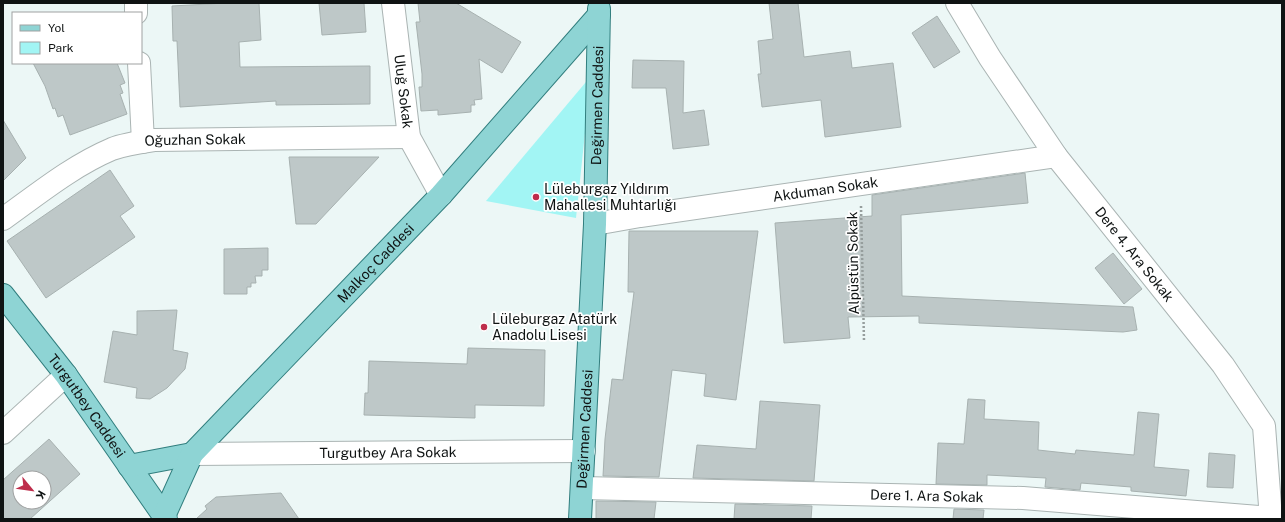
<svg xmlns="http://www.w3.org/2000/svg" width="1285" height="522" font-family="'Public Sans',sans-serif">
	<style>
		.green { fill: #a2f5f4 }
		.building { fill: #bec8c8; stroke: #a7b1b0; fill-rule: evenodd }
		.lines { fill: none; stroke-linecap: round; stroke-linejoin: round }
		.minor-casing { stroke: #aab4b3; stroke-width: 24 }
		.tertiary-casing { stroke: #aab4b3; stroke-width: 24 }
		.primary-casing { stroke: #317e7e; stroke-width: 24 }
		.path { stroke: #969e9d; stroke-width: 2.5; stroke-dasharray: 2 2; stroke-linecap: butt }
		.minor { stroke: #fff; stroke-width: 22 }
		.tertiary { stroke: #fff; stroke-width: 22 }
		.primary { stroke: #8ed4d4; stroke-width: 22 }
		.poi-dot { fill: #be2d4b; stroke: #fff; stroke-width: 1.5 }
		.labels { text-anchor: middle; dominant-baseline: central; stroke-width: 3.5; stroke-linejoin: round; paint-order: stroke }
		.street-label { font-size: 14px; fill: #0f1313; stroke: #fff }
		.poi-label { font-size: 14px; fill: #0f1313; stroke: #fff; text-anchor: start }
	</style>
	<rect width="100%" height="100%" fill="#ecf7f6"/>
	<polygon class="green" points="591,76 576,218 486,201"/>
	<g class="building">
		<polygon points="226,3 259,3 261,40 239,42 240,67 370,66 370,104 276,105 276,101 180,107 177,41 173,41 172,6"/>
		<polygon points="319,3 364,3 366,32 322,35"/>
		<polygon points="418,3 456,3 521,42 502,73 479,59 482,99 474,100 475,105 471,105 471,112 438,115 438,110 421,111 419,87 422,87 422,74 416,22 420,22"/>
		<polygon points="769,3 798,3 804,57 850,51 852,68 893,63 901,127 825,137 821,100 762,107 758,74 761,74 758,41 773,39"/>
		<polygon points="937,16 960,52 934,68 912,33"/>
		<polygon points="633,60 684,61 683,113 704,110 709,145 673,149 666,88 632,88"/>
		<polygon points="33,63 117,63 125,83 120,85 123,93 120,94 127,114 70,135 63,115 58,117 55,108 53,109 45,86"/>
		<polygon points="3,120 26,158 3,181"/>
		<polygon points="289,157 379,157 316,224 296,224"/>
		<polygon points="110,170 134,206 120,216 135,237 46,298 7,241"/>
		<polygon points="1025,173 1028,203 901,215 902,296 1133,307 1137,330 1123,332 919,323 919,316 848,317 850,338 784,343 775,223 872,216 872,195"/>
		<polygon points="629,231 758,231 736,400 704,396 706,374 672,370 659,477 603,476 605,439 612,379 623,380 634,292 628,292"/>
		<polygon points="268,248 268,270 262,270 262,276 255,276 256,283 251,283 251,287 247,287 247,294 224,294 224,249"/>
		<polygon points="1113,253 1142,289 1124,304 1095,268"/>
		<polygon points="177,310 173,350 188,353 185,369 167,388 150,399 136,398 137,388 104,382 113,331 137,335 137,311"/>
		<polygon points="468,348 545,350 544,406 475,405 475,418 364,415 365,393 368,393 369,361 467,364"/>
		<polygon points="968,399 985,400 984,419 1039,422 1038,450 1075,454 1076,450 1134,455 1138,412 1159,414 1154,467 1189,470 1186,496 1131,491 1131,487 1081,483 1080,490 1045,487 1046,478 987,475 987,485 936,484 938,443 964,444"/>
		<polygon points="760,401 820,405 814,481 693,478 697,445 756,449"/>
		<path d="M49,439L80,474L30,519H3V480ZM20,478H44V502H20Z"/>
		<polygon points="1209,453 1235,455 1233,488 1207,487"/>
		<polygon points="281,493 299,519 196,519 207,509 205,506 216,497"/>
		<polygon points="596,501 656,502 654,519 596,519"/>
		<polygon points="735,504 812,506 811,519 734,519"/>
		<polygon points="954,509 984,510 983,519 953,519"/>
	</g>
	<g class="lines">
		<g class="minor-casing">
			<g id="minor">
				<polyline points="136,3 136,13"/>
				<path id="s1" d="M393,3L409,137L441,195"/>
				<path id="s2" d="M957,3L990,58L1056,156L1223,365L1264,426L1271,519"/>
				<polyline points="139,63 143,142"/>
				<path id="s3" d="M3,219C38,194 72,166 112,149C125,144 140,142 154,140L409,137"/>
				<path id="s4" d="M595,224L640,216L1056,156"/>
				<path id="s5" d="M192,454L584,451"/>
				<path id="s6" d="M582,488L1023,498L1271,518"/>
			</g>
		</g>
		<g class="tertiary-casing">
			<polyline id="tertiary" points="3,433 66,375"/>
		</g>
		<g class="primary-casing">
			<g id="primary">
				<path id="s7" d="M3,295L66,375L166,519"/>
				<polyline points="129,466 192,454"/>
				<path id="s8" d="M164,516L192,454L441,195L599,15"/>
				<path id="s9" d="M580,519L595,224L599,9"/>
			</g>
		</g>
		<polyline class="path" points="861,206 864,341"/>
		<use href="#minor" class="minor"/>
		<use href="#tertiary" class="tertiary"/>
		<use href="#primary" class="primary"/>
	</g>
	<g class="poi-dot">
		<circle cx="536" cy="197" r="4"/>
		<circle cx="484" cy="327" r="4"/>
	</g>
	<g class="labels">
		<g class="street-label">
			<text stroke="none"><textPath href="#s1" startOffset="89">Uluğ Sokak</textPath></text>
			<text stroke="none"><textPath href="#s9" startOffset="414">Değirmen Caddesi</textPath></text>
			<text stroke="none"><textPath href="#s3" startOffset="214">Oğuzhan Sokak</textPath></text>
			<text stroke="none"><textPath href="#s4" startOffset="233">Akduman Sokak</textPath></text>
			<text stroke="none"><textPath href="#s2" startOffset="308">Dere 4. Ara Sokak</textPath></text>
			<text stroke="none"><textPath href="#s8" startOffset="333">Malkoç Caddesi</textPath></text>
			<text transform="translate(853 263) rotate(-91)">Alpüstün Sokak</text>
			<text stroke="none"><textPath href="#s7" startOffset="139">Turgutbey Caddesi</textPath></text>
			<text stroke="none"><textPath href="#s9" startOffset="90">Değirmen Caddesi</textPath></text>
			<text stroke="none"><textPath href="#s5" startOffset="196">Turgutbey Ara Sokak</textPath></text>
			<text stroke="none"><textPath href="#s6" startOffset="345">Dere 1. Ara Sokak</textPath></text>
		</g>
		<g class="poi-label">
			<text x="544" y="189">Lüleburgaz Yıldırım<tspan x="544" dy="16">Mahallesi Muhtarlığı</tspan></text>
			<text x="492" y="319">Lüleburgaz Atatürk<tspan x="492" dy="16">Anadolu Lisesi</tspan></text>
		</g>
	</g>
	<rect width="1285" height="522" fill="none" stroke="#0f1313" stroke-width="8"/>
	<rect x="12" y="12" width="130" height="52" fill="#ffffff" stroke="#9fa1a1"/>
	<rect x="20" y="25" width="20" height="6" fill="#8ed4d4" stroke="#9fa1a1"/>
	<text x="48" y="32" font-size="12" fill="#0f1313">Yol</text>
	<rect x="20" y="42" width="20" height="12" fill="#a2f5f4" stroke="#9fa1a1"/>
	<text x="48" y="52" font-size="12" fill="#0f1313">Park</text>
	<g transform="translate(32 490) rotate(119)"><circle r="19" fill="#ffffff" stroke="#9fa1a1"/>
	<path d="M0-3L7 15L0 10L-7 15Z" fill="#be2d4b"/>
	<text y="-6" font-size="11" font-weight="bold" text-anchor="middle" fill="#0f1313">K</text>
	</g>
</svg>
